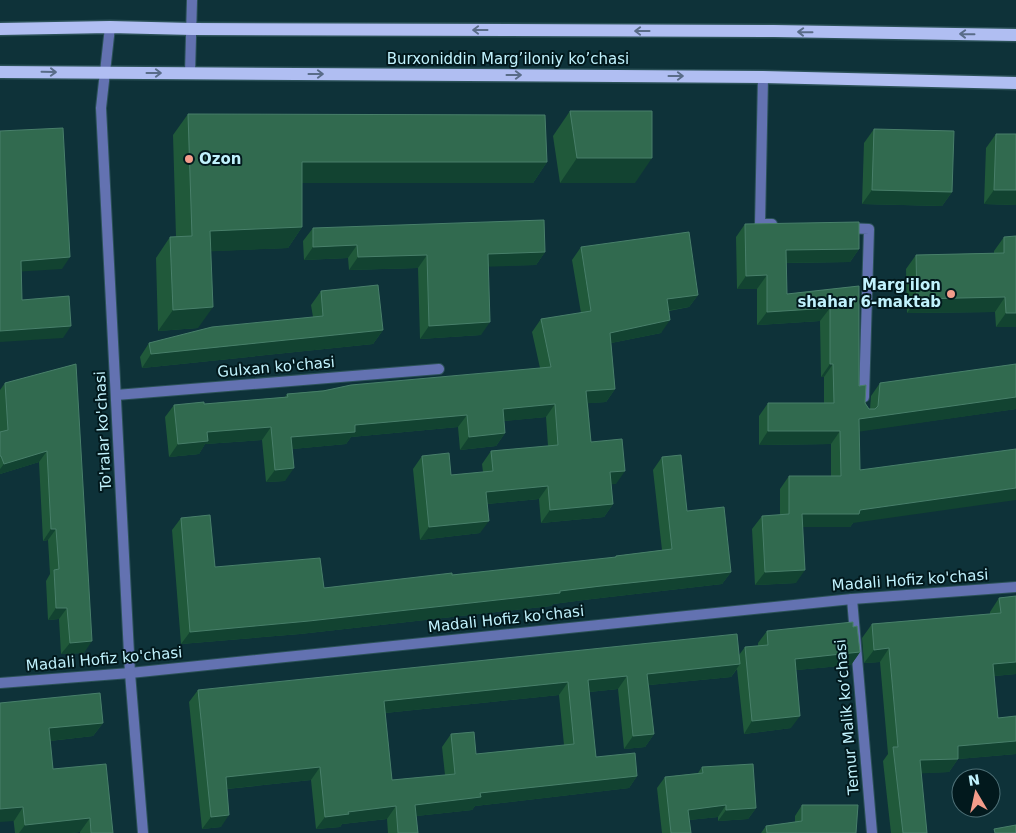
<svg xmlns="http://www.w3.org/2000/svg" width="1016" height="833" font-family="'DejaVu Sans',sans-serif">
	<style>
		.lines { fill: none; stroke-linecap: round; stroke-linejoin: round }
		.minor-casing { stroke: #2b5158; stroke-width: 12 }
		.tertiary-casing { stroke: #2b5158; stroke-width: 12 }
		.primary-casing { stroke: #2b5158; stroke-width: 15 }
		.minor { stroke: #6372b1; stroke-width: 10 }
		.tertiary { stroke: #6372b1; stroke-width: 10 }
		.primary { stroke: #b0bef2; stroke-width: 12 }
		.wall { fill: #20593a; fill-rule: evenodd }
		.shaded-wall { fill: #124331 }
		.building { fill: #316a4f; stroke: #487f6a; fill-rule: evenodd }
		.oneway { stroke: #596c88 }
		.poi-dot { fill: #f49d8b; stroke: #02191d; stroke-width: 2 }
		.labels { text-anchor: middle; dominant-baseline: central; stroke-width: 4; stroke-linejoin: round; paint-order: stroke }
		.street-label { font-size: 15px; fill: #c1f2fd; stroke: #02191d }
		.poi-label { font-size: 15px; font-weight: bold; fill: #c1f2fd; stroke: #02191d; text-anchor: start }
	</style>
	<rect width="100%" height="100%" fill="#0e3239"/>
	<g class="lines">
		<g class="minor-casing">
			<g id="minor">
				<polyline points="763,77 760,224 772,224"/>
				<polyline points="846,228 869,229 864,397"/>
				<polyline points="116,395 439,369"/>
				<polyline points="852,599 872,833"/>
				<polyline points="0,683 130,673 852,599 1016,587"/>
			</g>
		</g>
		<g class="tertiary-casing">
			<g id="tertiary">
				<polyline points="110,27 101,108 130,673 143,833"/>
				<polyline points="190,73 192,0"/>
			</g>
		</g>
		<g class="primary-casing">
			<g id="primary">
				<polyline points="0,29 110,27 192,29 774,31 1016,35"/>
				<polyline points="0,72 763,77 1016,83"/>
			</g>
		</g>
		<use href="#minor" class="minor"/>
		<use href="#tertiary" class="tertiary"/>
		<use href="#primary" class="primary"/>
	</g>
	<g class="wall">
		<polygon points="570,111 635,183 560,183 553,136"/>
		<polygon points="188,114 547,162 533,183 302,183 302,227 288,248 211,251 198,328 158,331 156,258 170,237 176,237 173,135"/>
		<polygon points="874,129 952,192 942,206 862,204 864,143"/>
		<polygon points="996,134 1016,205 984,204 986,148"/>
		<polygon points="745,224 859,249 850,262 786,263 787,294 859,286 859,386 865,403 869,409 870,409 871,396 880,383 1016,364 1016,409 859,431 853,523 850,527 803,527 796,583 755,585 752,529 762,516 780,515 780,489 789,476 831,476 831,444 759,445 759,416 768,403 824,403 824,377 821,377 820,321 757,325 757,289 737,289 736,237"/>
		<polygon points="313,228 545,252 536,265 488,266 481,335 420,339 418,268 349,270 348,258 304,260 303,241"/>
		<polygon points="1004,237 1016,327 996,327 995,312 907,313 906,269 916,255 994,253 994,251"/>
		<polygon points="581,247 698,295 689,307 669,311 661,333 611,343 615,389 606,402 588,403 591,442 616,484 611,484 613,504 604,517 541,523 539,499 487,504 480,533 420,540 413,469 422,456 451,475 483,472 482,464 491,451 548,446 546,417 504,421 505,433 496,446 460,450 458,427 351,437 346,444 292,449 285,481 266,482 262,440 205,444 199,454 169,457 165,417 174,405 204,404 285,397 287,394 540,368 532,332 541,319 581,313 572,260"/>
		<polygon points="321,291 383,330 373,344 142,368 140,357 149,343 313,317 311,305"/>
		<polygon points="76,364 84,653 61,654 59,619 48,620 46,581 50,574 48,540 43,541 39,462 0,474 0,390 5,383"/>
		<polygon points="662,457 687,511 731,572 722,584 592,599 553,604 551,606 300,634 181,644 172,530 181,518 215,567 324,588 614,558 616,556 662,550 653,470"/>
		<polygon points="1016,596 1016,674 994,676 998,718 1016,716 1016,754 958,759 949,772 921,773 927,833 891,833 883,761 888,754 880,662 864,663 862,638 872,624 990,614 990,612 999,598"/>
		<path d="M853,627L860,652L851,665L796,670L791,728L744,734L737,669L731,677L649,685L654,734L645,747L624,749L618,689L589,692L596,757L637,776L629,788L475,806L472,810L416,816L418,833H388L387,819L342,824L340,827L316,829L311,780L227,789L221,827L202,829L189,702L198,690L739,655L745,647L758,646V643L767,631ZM559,695L564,745L476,754L451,734L442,747L445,775L392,780L385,713Z"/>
		<polygon points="0,703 103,723 93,736 50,741 53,769 113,833 80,833 80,832 71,833 15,833"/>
		<polygon points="702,767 756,808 748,819 718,821 718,817 689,820 691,833 662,833 657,788 665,777 698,773"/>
		<polygon points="802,805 856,833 761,833 766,826 795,822 795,816"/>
	</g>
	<g class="shaded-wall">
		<polygon points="577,158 652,158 635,183 560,183"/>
		<polygon points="302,162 547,162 533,183 287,183"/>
		<polygon points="872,190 952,192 942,206 862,204"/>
		<polygon points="994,190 1016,190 1016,205 984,204"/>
		<polygon points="302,227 288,248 196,252 210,231"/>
		<polygon points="357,245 348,258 304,260 313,247"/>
		<polygon points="859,249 850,262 777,263 786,250"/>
		<polygon points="545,252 536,265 479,267 488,254"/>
		<polygon points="427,255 418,268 349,270 358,257"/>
		<polygon points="70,257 62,269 13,272 21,261"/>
		<polygon points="767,275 757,289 737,289 746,276"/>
		<polygon points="698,295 689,307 658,312 667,299"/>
		<polygon points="1005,297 995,312 907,313 917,299"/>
		<polygon points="213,307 198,328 158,331 173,310"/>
		<polygon points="830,308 820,321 757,325 767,312"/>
		<polygon points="1006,313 1016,313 1016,327 996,327"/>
		<polygon points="670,320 661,333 601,345 610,333"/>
		<polygon points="490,322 481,335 420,339 429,326"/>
		<polygon points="71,326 63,338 0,342 0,331"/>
		<polygon points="383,330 373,344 142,368 151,354"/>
		<polygon points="830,364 833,364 824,377 821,377"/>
		<polygon points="615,389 606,402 578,404 586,391"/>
		<polygon points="1016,397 1016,409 850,433 859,419"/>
		<polygon points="555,404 546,417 494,422 503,409"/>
		<polygon points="467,415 458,427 351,437 346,444 282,450 291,437 355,425"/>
		<polygon points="271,427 262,440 205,444 199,454 169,457 178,444 207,432"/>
		<polygon points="768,431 840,431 831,444 759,445"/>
		<polygon points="505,433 496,446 460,450 469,437"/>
		<polygon points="47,451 39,462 0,474 0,469 4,464"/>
		<polygon points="294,468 285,481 266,482 275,470"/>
		<polygon points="625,471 616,484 601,485 610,472"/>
		<polygon points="548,486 539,499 477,505 486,492"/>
		<polygon points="1016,488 1016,500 853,523 850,527 793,527 802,514 860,510"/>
		<polygon points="613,504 604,517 541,523 550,510"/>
		<polygon points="489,521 480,533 420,540 429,527"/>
		<polygon points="51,529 56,529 48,540 43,541"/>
		<polygon points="805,570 796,583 755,585 765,572"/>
		<polygon points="731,572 722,584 592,599 553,604 551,606 300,634 181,644 190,632 560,591"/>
		<polygon points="56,608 67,608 59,619 48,620"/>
		<polygon points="92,641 84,653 61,654 70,643"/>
		<polygon points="889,648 880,662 864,663 874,650"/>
		<polygon points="860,652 851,665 786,671 795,659"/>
		<polygon points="1016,662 1016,674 983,677 993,664"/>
		<polygon points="740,664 731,677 639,686 647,674"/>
		<polygon points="627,676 618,689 579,693 588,680"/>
		<polygon points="568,682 559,695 375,714 384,701"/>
		<polygon points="800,716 791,728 744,734 752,721"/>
		<polygon points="103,723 93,736 40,742 49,728"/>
		<polygon points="654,734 645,747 624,749 633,736"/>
		<polygon points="1016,741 1016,754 958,759 949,772 910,774 920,760 958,746"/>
		<polygon points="320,767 311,780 217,790 226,777"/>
		<polygon points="637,776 629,788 475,806 472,810 407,817 415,805 480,793"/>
		<polygon points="726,805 718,817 680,821 688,810"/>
		<polygon points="396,806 387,819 342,824 340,827 316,829 325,817 348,812"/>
		<polygon points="23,807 14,821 0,822 0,809"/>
		<polygon points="756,808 748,819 718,821 726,810"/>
		<polygon points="229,815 221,827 202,829 211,817"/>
		<polygon points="90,818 80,832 71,833 19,833 25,825"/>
	</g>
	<g class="building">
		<polygon points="570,111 652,111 652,158 577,158"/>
		<polygon points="188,114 545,115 547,162 302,162 302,227 210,231 213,307 173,310 170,237 192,236"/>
		<polygon points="63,128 70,257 21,261 22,300 69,296 71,326 0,331 0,131"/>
		<polygon points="874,129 954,131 952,192 872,190"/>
		<polygon points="996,134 1016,134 1016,190 994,190"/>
		<polygon points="544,220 545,252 488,254 490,322 429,326 427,255 358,257 357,245 313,247 313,228"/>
		<polygon points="859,222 859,249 786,250 787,294 859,286 859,386 866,385 865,403 869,409 875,409 878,406 880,383 1016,364 1016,397 859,419 860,470 1016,449 1016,488 860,510 859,514 802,514 805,570 765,572 762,516 789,514 789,476 841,476 840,431 768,431 768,403 834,403 833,364 830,364 830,308 767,312 767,275 746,276 745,224"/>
		<polygon points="689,232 698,295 667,299 670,320 610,333 615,389 586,391 591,442 622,439 625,471 610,472 613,504 550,510 548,486 486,492 489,521 429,527 422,456 449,453 451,475 493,471 491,451 558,445 555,404 503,409 505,433 469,437 467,415 355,425 355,432 291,437 294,468 275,470 271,427 207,432 208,441 178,444 174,405 204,402 204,404 288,397 287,394 323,391 351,385 551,367 541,319 591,311 581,247"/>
		<polygon points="1016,236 1016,313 1006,313 1005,297 917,299 916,255 1004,253 1004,237"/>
		<polygon points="378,285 383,330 151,354 149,343 212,327 323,316 321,291"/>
		<polygon points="76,364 92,641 70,643 67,608 56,608 54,570 59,569 56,529 51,529 47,451 4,464 1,456 0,456 0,432 8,430 5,383"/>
		<polygon points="681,455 687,511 724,507 731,572 601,586 560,591 560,593 309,621 190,632 181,518 210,515 215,567 320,558 324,588 452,573 452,575 616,557 616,556 672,549 662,457"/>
		<polygon points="1016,596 1016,662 993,664 998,718 1016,716 1016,741 958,746 958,759 920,760 927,833 903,833 893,747 898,747 889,648 874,650 872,624 1001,613 999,598"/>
		<polygon points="853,622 853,627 857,626 860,652 795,659 800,716 752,721 745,647 768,645 767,631"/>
		<path d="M737,634L740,664L647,674L654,734L633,736L627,676L588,680L596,757L635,753L637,776L480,793L481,797L415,805L418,833H398L396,806L348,812L349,814L325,817L320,767L226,777L229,815L211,817L198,690ZM568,682L574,744L476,754L474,732L451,734L455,774L392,780L384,701Z"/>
		<polygon points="100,693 103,723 49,728 53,769 106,764 113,833 91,833 90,818 25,825 23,807 0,809 0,703"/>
		<polygon points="753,764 756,808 726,810 726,805 688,810 691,833 671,833 665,777 703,773 702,767"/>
		<polygon points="802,805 858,805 856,833 767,833 766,826 802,821"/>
		<polygon points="1016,825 1016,833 995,833 994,829"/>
	</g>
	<defs><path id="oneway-shaft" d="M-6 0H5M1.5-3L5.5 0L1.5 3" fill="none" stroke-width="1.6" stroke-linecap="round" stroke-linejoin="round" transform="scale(1.25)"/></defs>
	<g class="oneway">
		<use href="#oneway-shaft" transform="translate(480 30) rotate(-180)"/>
		<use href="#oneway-shaft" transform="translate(642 31) rotate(-180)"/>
		<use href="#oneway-shaft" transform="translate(805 32) rotate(-179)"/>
		<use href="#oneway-shaft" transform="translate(967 34) rotate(-179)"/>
		<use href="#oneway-shaft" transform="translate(49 72) rotate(1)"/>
		<use href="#oneway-shaft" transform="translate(154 73)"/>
		<use href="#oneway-shaft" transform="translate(316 74)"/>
		<use href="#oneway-shaft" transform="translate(514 75)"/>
		<use href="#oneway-shaft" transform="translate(676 76)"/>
	</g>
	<g class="poi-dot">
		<circle cx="189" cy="159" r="5"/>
		<circle cx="951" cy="294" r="5"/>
	</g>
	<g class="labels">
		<g class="street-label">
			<text x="508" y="59">Burxoniddin Marg’iloniy ko’chasi</text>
			<text transform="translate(276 367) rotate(-5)">Gulxan ko'chasi</text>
			<text transform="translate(103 431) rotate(-93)">To'ralar ko'chasi</text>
			<text transform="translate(910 580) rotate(-4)">Madali Hofiz ko'chasi</text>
			<text transform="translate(506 619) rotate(-6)">Madali Hofiz ko'chasi</text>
			<text transform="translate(104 659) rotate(-5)">Madali Hofiz ko'chasi</text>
			<text transform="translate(847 717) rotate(-95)">Temur Malik koʻchasi</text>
		</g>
		<g class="poi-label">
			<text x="199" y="159">Ozon</text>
			<text x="941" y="285" text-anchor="end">Marg'ilon<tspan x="941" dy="17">shahar 6-maktab</tspan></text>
		</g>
	</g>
	<g transform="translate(976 793) rotate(351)"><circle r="24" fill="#02191d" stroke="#4e7077"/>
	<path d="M0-4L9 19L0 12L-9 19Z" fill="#f49d8b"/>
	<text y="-8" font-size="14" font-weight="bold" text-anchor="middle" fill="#c1f2fd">N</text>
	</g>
</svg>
